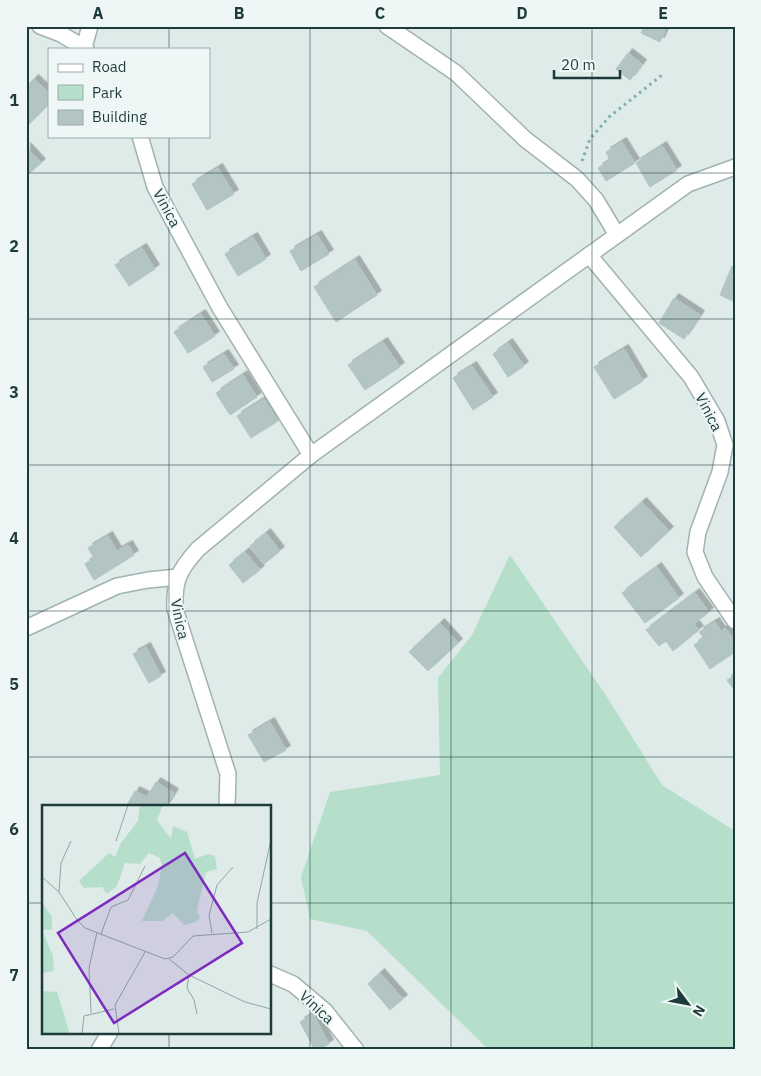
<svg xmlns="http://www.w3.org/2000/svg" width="761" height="1076" font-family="'IBM Plex Sans',sans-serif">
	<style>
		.green { fill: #b5decb }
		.building { fill: #b3c5c2; stroke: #b0c4c1; filter: url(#shadow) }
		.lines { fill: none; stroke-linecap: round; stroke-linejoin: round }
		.minor-casing { stroke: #a1b3b1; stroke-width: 18 }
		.path { stroke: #7cb0ae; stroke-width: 3; stroke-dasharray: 2.5 4; stroke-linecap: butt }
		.minor { stroke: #fff; stroke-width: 15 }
		.grid { fill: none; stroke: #1e3b3b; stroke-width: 1; stroke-opacity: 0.55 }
		.labels { text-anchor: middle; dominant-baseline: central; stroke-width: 4; stroke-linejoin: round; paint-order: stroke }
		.street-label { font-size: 15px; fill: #1e3b3b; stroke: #eef7f5 }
		.inset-road { fill: none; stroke: #91a5a3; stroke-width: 1 }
		.view { fill: #7b2cbf; fill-opacity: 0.15; stroke: #7b2cbf; stroke-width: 2.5 }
		.inset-edge { fill: none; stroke: #1e3b3b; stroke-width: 2.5 }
		.neatline { fill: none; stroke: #1e3b3b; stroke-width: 2 }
		.grid-label { font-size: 16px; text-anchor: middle; font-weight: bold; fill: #1e3b3b }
	</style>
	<defs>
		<filter id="shadow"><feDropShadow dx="4.5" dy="-4.5" stdDeviation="0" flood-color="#0004"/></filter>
	</defs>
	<rect width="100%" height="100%" fill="#deebe8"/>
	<polygon class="green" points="510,555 607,697 662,785 735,831 735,1050 489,1050 367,931 310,919 301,877 330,792 440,775 438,678 472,635"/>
	<g class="building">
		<polygon points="644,26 662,26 666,28 660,42 641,33"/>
		<polygon points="628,53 642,64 630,80 616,69"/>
		<polygon points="34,79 49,93 49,104 26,127 26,87"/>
		<polygon points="622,142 635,163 606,181 598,168 610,160 606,152"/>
		<polygon points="662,146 677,170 650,187 636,163"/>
		<polygon points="26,147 41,163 26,176"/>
		<polygon points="218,168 234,194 207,210 192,184"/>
		<polygon points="317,235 329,254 301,271 290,251"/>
		<polygon points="253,237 266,259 238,276 225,254"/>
		<polygon points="142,248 155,269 129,286 115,265"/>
		<polygon points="355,260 377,295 336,322 314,287"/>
		<polygon points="732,266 735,267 735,302 720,295"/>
		<polygon points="674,298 700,315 684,339 659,323"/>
		<polygon points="201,314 215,336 188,353 174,332"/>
		<polygon points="383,342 400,367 365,390 348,365"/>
		<polygon points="508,343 524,366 508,377 493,354"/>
		<polygon points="624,349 643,381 614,399 594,367"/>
		<polygon points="224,354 234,369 212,382 203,367"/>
		<polygon points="472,366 493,397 473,410 453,378"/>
		<polygon points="243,375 257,397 230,415 216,393"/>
		<polygon points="264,399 278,421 251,438 237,416"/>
		<polygon points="642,502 669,531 641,557 614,527"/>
		<polygon points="266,533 280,551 264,564 250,546"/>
		<polygon points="108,536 117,551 128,545 134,555 94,580 85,564 94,558 88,548"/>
		<polygon points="245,552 260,570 243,583 229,565"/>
		<polygon points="657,567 679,598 645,623 622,593"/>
		<polygon points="695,593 709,612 694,624 699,630 673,651 666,641 659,646 646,630"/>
		<polygon points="715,622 721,631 725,628 735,641 735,652 710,669 694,645 704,638 699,632"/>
		<polygon points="440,623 458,643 428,671 409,652"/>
		<polygon points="146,647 161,676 149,683 133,654"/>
		<polygon points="735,675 735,691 727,680"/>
		<polygon points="270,722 286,750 264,762 248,735"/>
		<polygon points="156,782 174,793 166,806 129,806 127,805 135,791 147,797"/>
		<polygon points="380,973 403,999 390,1010 368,984"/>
		<polygon points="313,1014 329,1044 319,1050 315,1050 300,1022"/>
	</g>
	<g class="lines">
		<g class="minor-casing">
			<g id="minor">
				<polyline points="40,26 61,34 86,49"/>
				<polyline points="387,26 456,73 525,139 577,179 596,200 617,235"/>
				<polyline points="84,47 90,26"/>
				<polyline points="140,136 155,187 220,308 311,455"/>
				<polyline points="589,255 691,377 717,421 725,445 720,472 698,532 695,552 705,577 735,621"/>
				<polyline points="26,628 117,586 148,580 178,577"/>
				<path d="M227,806L228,774L175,609C174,580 179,570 198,549L311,455L688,184L735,167"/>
				<polyline points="270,974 293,984 325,1011 356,1050"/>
				<polyline points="99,1050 110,1032"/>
			</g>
		</g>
		<polyline class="path" points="582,161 590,139 609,117 662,75"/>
		<use href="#minor" class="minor"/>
	</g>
	<path class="grid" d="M169,26V49M310,26V1050M451,26V1050M592,26V1050M169,136V806M26,173H735M26,319H735M26,465H735M26,611H735M26,757H735M26,903H44M270,903H735M169,1032V1050"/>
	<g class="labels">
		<g class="street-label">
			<text transform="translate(167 208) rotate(62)">Vinica</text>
			<text transform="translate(709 412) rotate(63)">Vinica</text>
			<text transform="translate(180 619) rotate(78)">Vinica</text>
			<text transform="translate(317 1007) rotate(43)">Vinica</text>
		</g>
	</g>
	<g transform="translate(42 805)">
		<rect width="229" height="229" fill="#deebe8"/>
		<path d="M98,0H121L115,15L129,34L131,21L145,27L153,54L166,49L173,51L175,64L164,67L155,105L158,113L154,117L142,120L131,108L120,116H100L116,81L120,60L118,53L107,48L98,59L83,58L75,81L65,89L60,82L42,83L37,76L67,48L73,52L79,38L96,16ZM0,97L10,112V125H0L11,151L12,166L0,168ZM0,186L15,187L28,229H0Z" fill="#b5decb"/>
		<path class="inset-road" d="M74,36L86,0M0,72L17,87L35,115L43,123L123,154L131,152L151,131L206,127L229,114M17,87L19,58L29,36M215,124V98L229,35M170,128L167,110L175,80L191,62M59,129L69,102L86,95L103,61M127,154L147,170L203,197L229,204M147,170L145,183L152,195L155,209M49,208L47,163L55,127M40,229L42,211L72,204M77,229L73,200L103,147"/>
		<path class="view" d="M143,48L200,138L72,218L16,128Z"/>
		<rect width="229" height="229" class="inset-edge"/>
	</g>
	<rect width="761" height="1076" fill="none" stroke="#eef7f5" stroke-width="55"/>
	<rect x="48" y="48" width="162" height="90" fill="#eef7f5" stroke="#9bacab"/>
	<rect x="58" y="64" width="25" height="8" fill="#ffffff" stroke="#9bacab"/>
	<text x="92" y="72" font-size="15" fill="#1e3b3b">Road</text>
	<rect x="58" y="85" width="25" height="15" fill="#b5decb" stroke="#9bacab"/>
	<text x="92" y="98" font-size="15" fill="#1e3b3b">Park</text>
	<rect x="58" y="110" width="25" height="15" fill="#b3c5c2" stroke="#9bacab"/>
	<text x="92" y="122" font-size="15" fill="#1e3b3b">Building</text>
	<g transform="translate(688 1004) rotate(122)" stroke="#eef7f5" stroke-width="4" paint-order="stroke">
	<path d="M0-4L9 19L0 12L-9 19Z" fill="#1e3b3b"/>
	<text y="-8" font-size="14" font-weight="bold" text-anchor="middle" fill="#1e3b3b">N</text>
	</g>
	<path d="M554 70v8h66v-8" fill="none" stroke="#1e3b3b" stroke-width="2.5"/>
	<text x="561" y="70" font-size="15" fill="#1e3b3b" stroke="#eef7f5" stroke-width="4" paint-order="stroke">20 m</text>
	<rect x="28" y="28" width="706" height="1020" class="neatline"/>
	<g class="grid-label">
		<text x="98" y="19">A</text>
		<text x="239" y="19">B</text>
		<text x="380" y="19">C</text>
		<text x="522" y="19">D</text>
		<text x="663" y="19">E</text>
		<text x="14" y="106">1</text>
		<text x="14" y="252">2</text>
		<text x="14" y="398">3</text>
		<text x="14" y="544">4</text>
		<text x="14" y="690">5</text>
		<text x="14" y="835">6</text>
		<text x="14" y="981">7</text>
	</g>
</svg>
